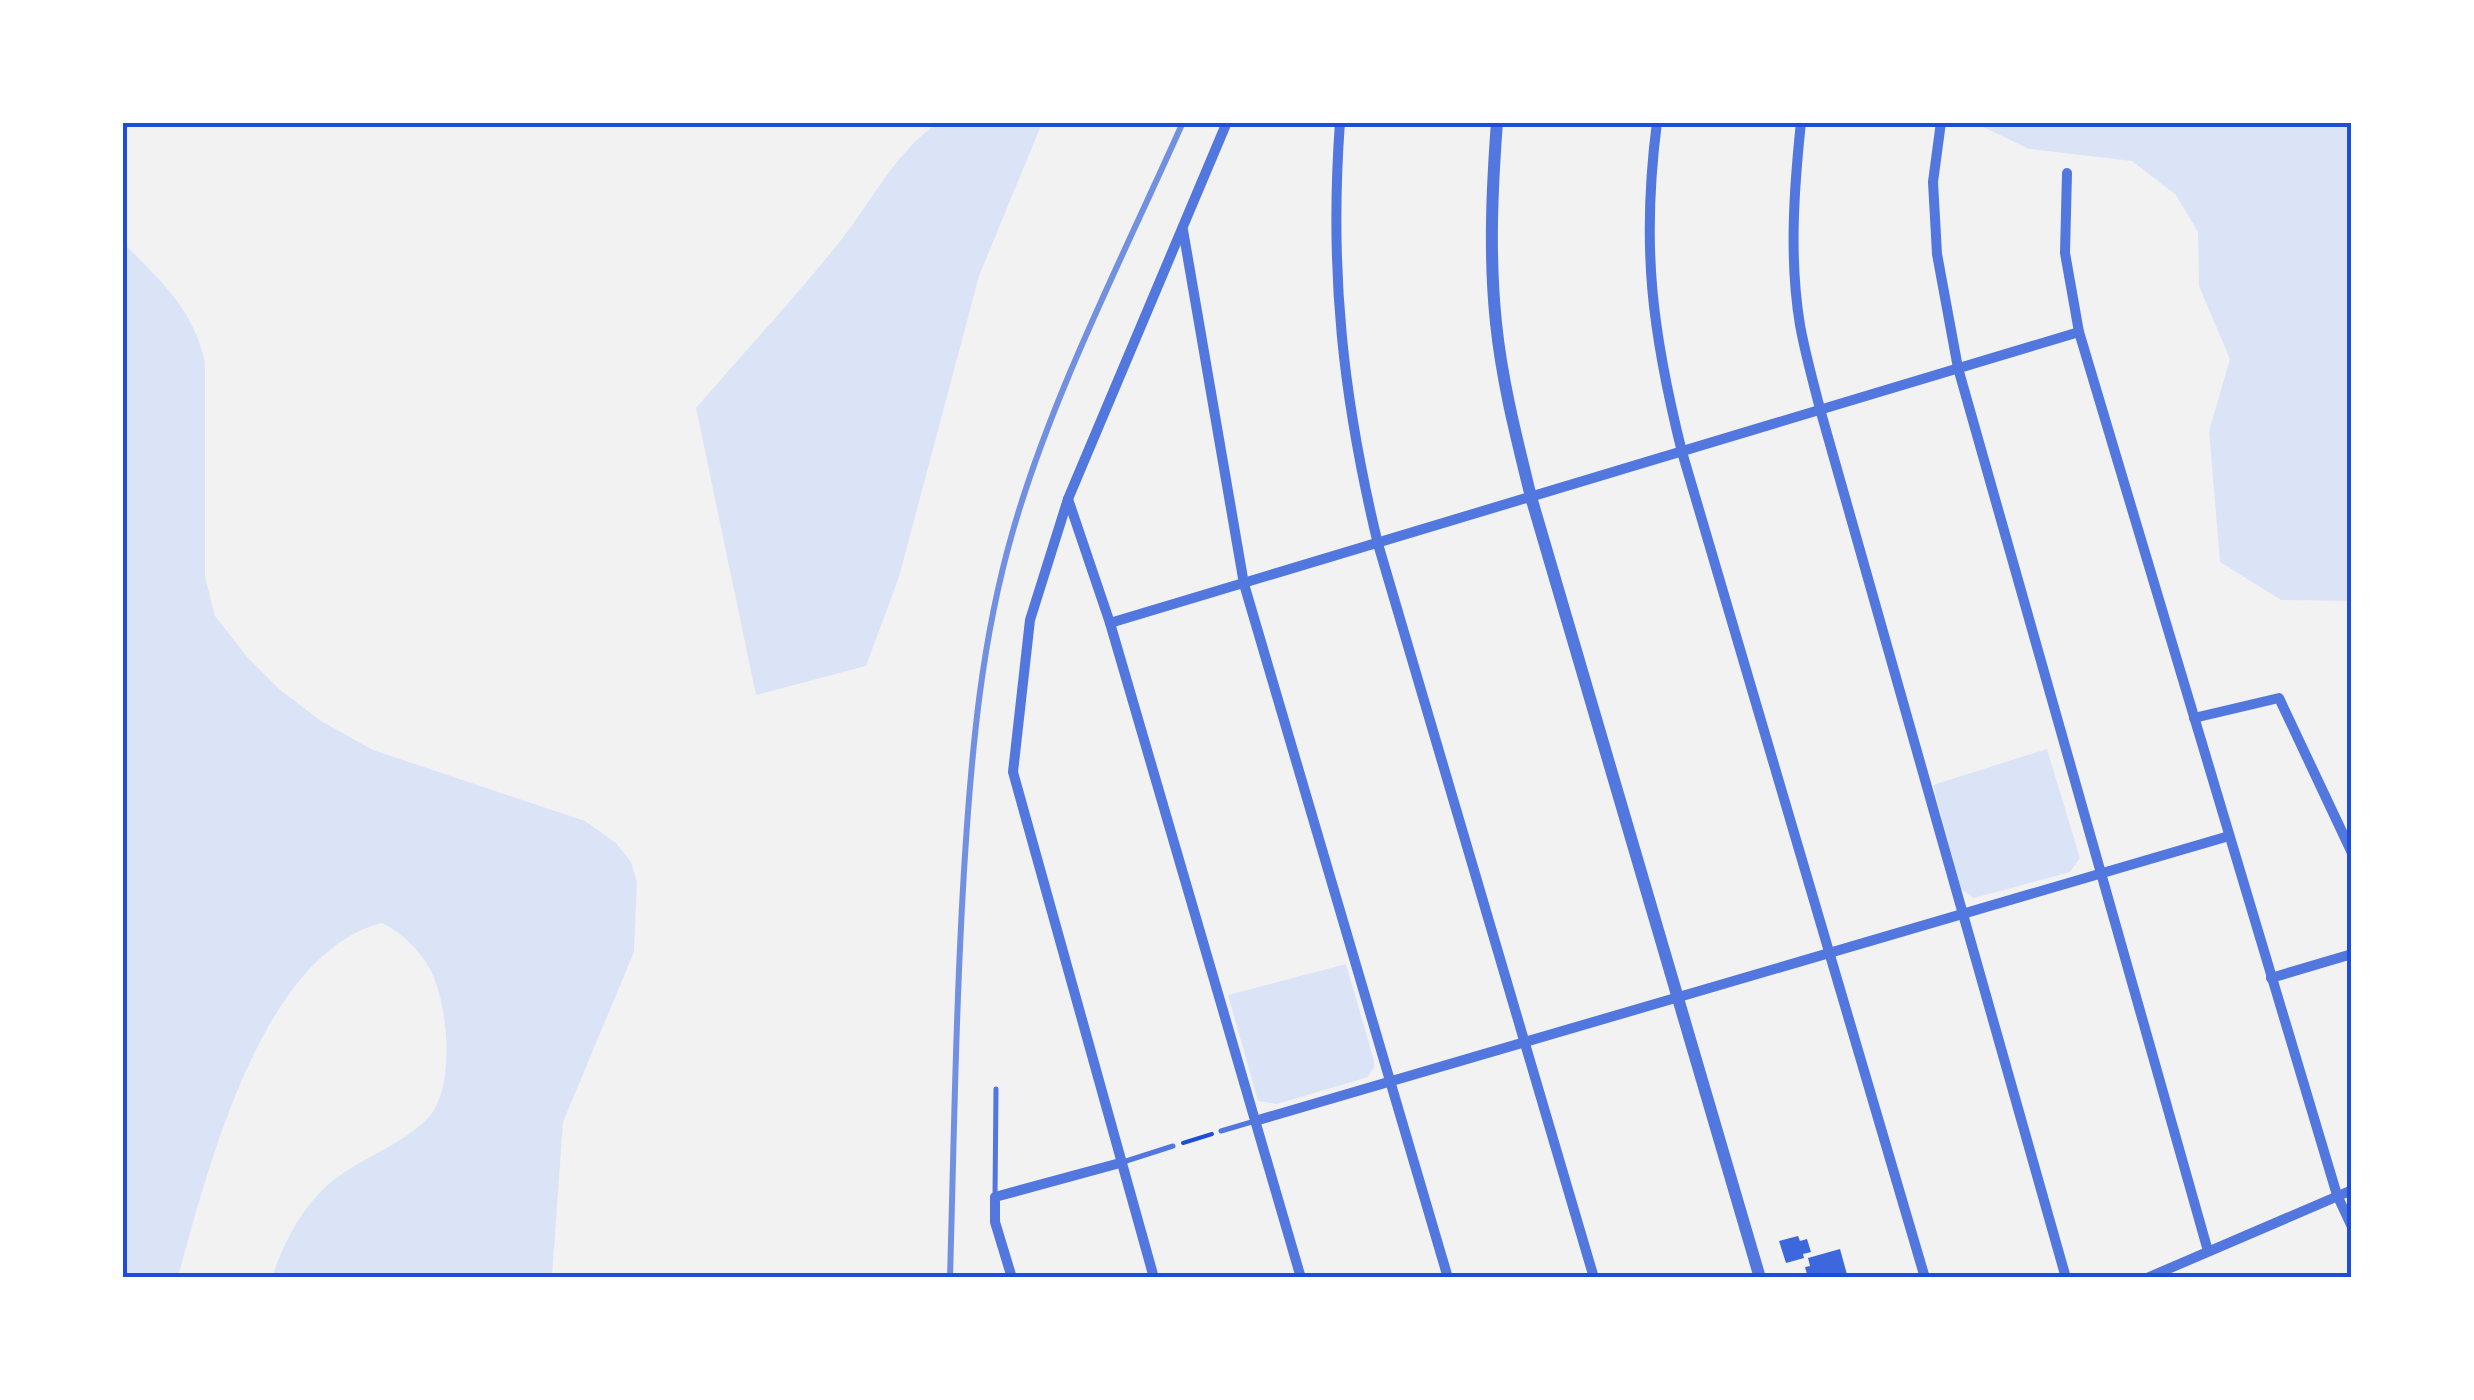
<svg xmlns="http://www.w3.org/2000/svg" width="2474" height="1400" font-family="Bitter,serif">
	<style>
		.green { fill: #dbe4f7 }
		.building { fill: #3d67dc }
		.lines { fill: none; stroke-linecap: round; stroke-linejoin: round }
		.path { stroke: #1d4ed8; stroke-width: 4 }
		.service { stroke: #5277de; stroke-width: 5 }
		.minor { stroke: #5277de; stroke-width: 10 }
		.tertiary { stroke: #5277de; stroke-width: 12 }
		.rail { stroke: #7290e2; stroke-width: 6 }
		.neatline { fill: none; stroke: #1d4ed8; stroke-width: 4 }
	</style>
	<rect width="100%" height="100%" fill="#f2f2f2"/>
	<g class="green">
		<path d="M938,123H1042L979,276L899,577L866,666L756,695L696,408C744,352 795,298 841,240C872,201 896,151 938,123Z"/>
		<polygon points="1975,123 2349,123 2352,130 2351,601 2281,600 2220,562 2209,431 2230,359 2199,286 2198,232 2176,195 2132,161 2029,149"/>
		<path d="M122,242C161,281 192,307 205,362V577L215,616L248,658L279,689L321,721L373,750L585,821L616,843L631,862L637,882L634,952L563,1122L552,1277H272C287,1234 309,1193 351,1168C377,1152 405,1141 428,1118C456,1088 448,1005 431,971C420,950 402,933 382,923C261,953 207,1172 178,1277H123Z"/>
		<polygon points="2047,749 2080,858 2070,872 1974,898 1961,889 1933,785"/>
		<polygon points="1346,964 1374,1061 1374,1067 1368,1077 1277,1104 1258,1101 1228,995"/>
	</g>
	<g class="building">
		<polygon points="1798,1236 1800,1241 1807,1239 1811,1252 1803,1254 1804,1258 1786,1263 1779,1241"/>
		<polygon points="1840,1249 1848,1278 1808,1278 1805,1267 1810,1266 1808,1258"/>
	</g>
	<g class="lines">
		<polyline class="path" points="1183,1143 1212,1134"/>
		<g class="service">
			<polyline points="1221,1131 1255,1121"/>
			<polyline points="1123,1162 1173,1146"/>
			<polyline points="995,1197 996,1089"/>
		</g>
		<g class="minor">
			<path d="M1340,122C1329,272 1343,399 1378,544L1594,1278"/>
			<path d="M1657,122C1641,246 1652,332 1682,452L1925,1278"/>
			<path d="M1801,122C1794,189 1789,259 1800,325C1805,353 1813,381 1820,409L2066,1278"/>
			<polyline points="1941,122 1933,182 1937,254 1958,368 2208,1251"/>
			<polyline points="2067,173 2065,253 2079,332 2337,1195 2352,1227"/>
			<polyline points="1183,230 1244,584 1448,1278"/>
			<polyline points="1068,499 1110,623 1301,1278"/>
			<polyline points="1110,623 2079,332"/>
			<polyline points="2194,718 2279,698 2352,853"/>
			<polyline points="2271,978 2352,954"/>
			<polyline points="1255,1121 2229,836"/>
			<polyline points="1012,1278 995,1222 995,1197 1120,1163"/>
			<polyline points="1154,1278 1013,772 1030,620 1068,499 1227,122"/>
			<polyline points="2147,1278 2352,1190"/>
		</g>
		<path class="tertiary" d="M1497,122C1492,189 1489,256 1496,323C1502,382 1517,440 1531,497L1760,1278"/>
		<path class="rail" d="M950,1278C954,1137 956,995 965,855C972,746 982,639 1012,534C1051,396 1124,255 1183,122"/>
	</g>
	<rect width="2474" height="1400" fill="none" stroke="#ffffff" stroke-width="250"/>
	<rect x="125" y="125" width="2224" height="1150" class="neatline"/>
</svg>
